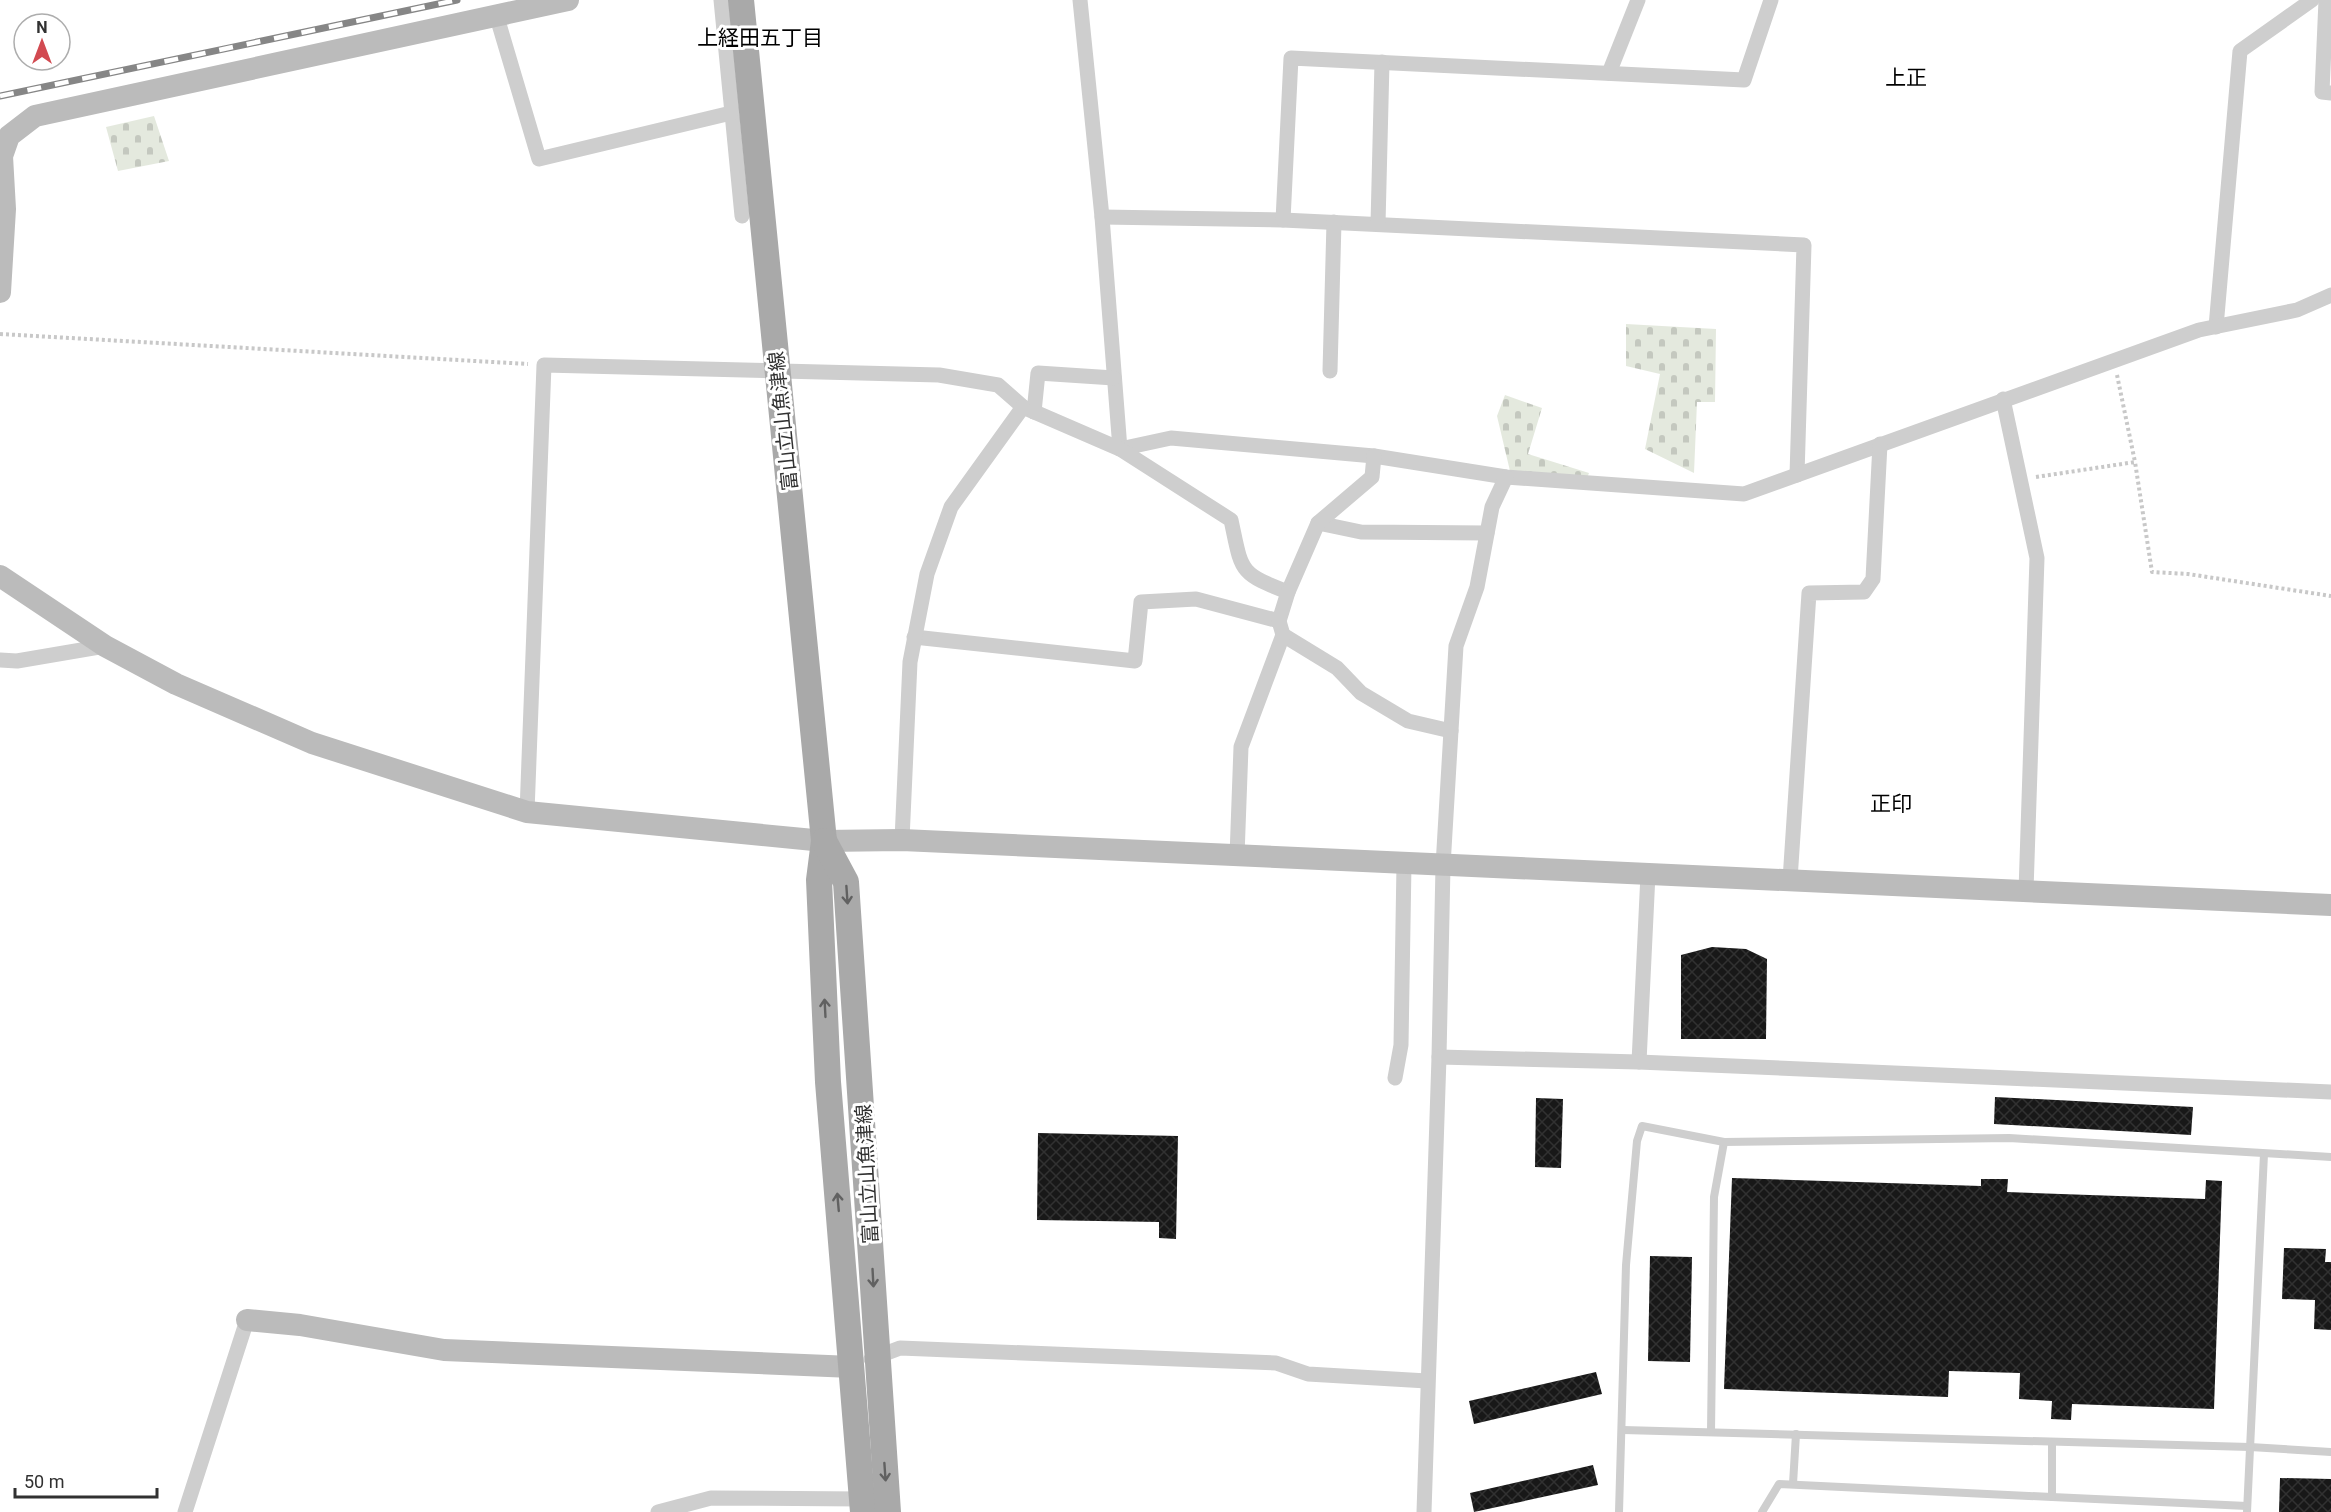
<svg xmlns="http://www.w3.org/2000/svg" width="2331" height="1512" font-family="Roboto,'Noto Sans JP',sans-serif">
	<style>
		.cemetery { fill: url(#cemetery-stones) }
		.building { fill: url(#building-cross-hatch) }
		.lines { fill: none; stroke-linecap: round; stroke-linejoin: round }
		.path { stroke: #c8c8c8; stroke-width: 4; stroke-dasharray: 3 3; stroke-linecap: butt }
		.lane { stroke: #cecece; stroke-width: 8 }
		.street { stroke: #cecece; stroke-width: 15 }
		.secondary { stroke: #bbb; stroke-width: 22 }
		.primary { stroke: #a9a9a9; stroke-width: 26 }
		.rail-casing { stroke: #868686; stroke-width: 7 }
		.rail { stroke: #fff; stroke-width: 4.5; stroke-dasharray: 14; stroke-linecap: butt }
		.oneway { stroke: #616161 }
		.labels { text-anchor: middle; dominant-baseline: central; stroke-width: 6; stroke-linejoin: round; paint-order: stroke }
		.street-label { font-size: 20px; fill: #313131; stroke: #fff }
		.neighbourhood-label { font-size: 21px; fill: #000; stroke: #fff }
	</style>
	<defs>
		<pattern id="cemetery-stones" width="16" height="16" patternUnits="userSpaceOnUse" patternTransform="scale(1.5)"><rect width="16" height="16" fill="#e4e9de"/><path d="M2 7V4a2 2 0 0 1 4 0v3zM10 15v-3a2 2 0 0 1 4 0v3z" fill="#c4c8bf"/></pattern>
		<pattern id="building-cross-hatch" width="8" height="8" patternUnits="userSpaceOnUse" patternTransform="scale(1.5)"><rect width="8" height="8" fill="#181818"/><path d="M0 0l8 8M0 8l8-8" fill="none" stroke="#313131"/></pattern>
	</defs>
	<rect width="100%" height="100%" fill="#fff"/>
	<g class="cemetery">
		<polygon points="154,116 169,161 118,171 106,127"/>
		<polygon points="1626,324 1716,329 1715,402 1697,402 1694,473 1645,449 1660,374 1626,366"/>
		<polygon points="1505,395 1542,408 1528,454 1589,473 1587,478 1510,471 1497,416"/>
	</g>
	<g class="building">
		<polygon points="1712,947 1746,949 1767,959 1766,1039 1681,1039 1681,955"/>
		<polygon points="1995,1097 2193,1107 2191,1135 1994,1124"/>
		<polygon points="1536,1098 1563,1099 1561,1168 1535,1167"/>
		<polygon points="1038,1133 1178,1136 1176,1239 1159,1238 1159,1222 1037,1220"/>
		<polygon points="1732,1178 1981,1186 1981,1179 2008,1179 2007,1192 2205,1199 2206,1180 2222,1181 2214,1409 2072,1404 2071,1420 2051,1419 2052,1401 2019,1399 2020,1373 1949,1371 1948,1397 1724,1389"/>
		<polygon points="2284,1248 2326,1249 2325,1262 2331,1262 2331,1330 2314,1329 2315,1300 2282,1299"/>
		<polygon points="1650,1256 1692,1257 1690,1362 1648,1361"/>
		<polygon points="1596,1372 1602,1394 1474,1424 1469,1401"/>
		<polygon points="1593,1465 1598,1485 1474,1512 1470,1493"/>
		<polygon points="2280,1478 2331,1479 2331,1512 2279,1512"/>
	</g>
	<g class="lines">
		<g class="path">
			<polyline points="0,334 528,364"/>
			<polyline points="2117,375 2135,462"/>
			<polyline points="2036,477 2135,462 2152,572 2188,574 2331,596"/>
		</g>
		<g class="lane">
			<polyline points="1623,1430 2250,1447 2331,1452"/>
			<polyline points="1711,1432 1714,1197 1724,1142"/>
			<polyline points="1793,1484 1796,1434"/>
			<polyline points="2052,1497 2247,1506"/>
			<polyline points="1619,1512 1626,1265 1637,1141 1642,1126 1724,1142 2009,1138 2331,1157"/>
			<polyline points="1762,1512 1779,1484 2052,1497 2052,1442"/>
			<polyline points="2247,1512 2264,1154"/>
		</g>
		<g class="street">
			<polyline points="721,0 742,216"/>
			<polyline points="1080,0 1102,217 1120,449"/>
			<polyline points="2326,0 2322,92 2331,93"/>
			<polyline points="496,14 539,159 731,113"/>
			<polyline points="1609,73 1638,0"/>
			<polyline points="1102,217 1283,220 1804,245 1797,475"/>
			<polyline points="1283,220 1291,58 1744,80 1771,0"/>
			<polyline points="1378,224 1382,62"/>
			<polyline points="2216,327 2240,51 2312,0"/>
			<polyline points="1330,371 1334,222"/>
			<polyline points="2003,399 2037,558 2026,891"/>
			<polyline points="1034,412 1038,373 1114,378"/>
			<polyline points="1120,449 1171,438 1374,456 1506,477 1744,494 2199,330 2297,310 2331,295"/>
			<polyline points="1318,523 1361,532 1487,533"/>
			<polyline points="1283,635 1337,668 1361,693 1408,721 1451,731"/>
			<polyline points="914,637 1135,661 1141,602 1196,599 1279,621"/>
			<polyline points="0,660 17,661 105,646"/>
			<path d="M527,812L544,365L939,375L998,385L1023,407L1120,449L1231,520C1242,571 1238,573 1288,592L1318,523L1372,477L1374,456"/>
			<polyline points="902,840 910,662 927,574 951,507 1023,407"/>
			<polyline points="1237,856 1241,747 1283,635 1279,621 1288,592"/>
			<polyline points="1790,880 1809,593 1864,592 1873,579 1880,444"/>
			<polyline points="1439,1057 1443,866 1456,646 1477,587 1492,507 1506,477"/>
			<polyline points="1639,1062 1648,874"/>
			<polyline points="1395,1078 1401,1045 1404,864"/>
			<polyline points="871,1359 900,1348 1276,1363 1308,1374 1427,1381"/>
			<polyline points="185,1512 247,1320"/>
			<polyline points="658,1512 711,1498 862,1499"/>
			<polyline points="1424,1512 1439,1057 1639,1062 2331,1092"/>
		</g>
		<g class="secondary">
			<polyline points="0,292 5,209 2,156 9,136 35,116 568,0"/>
			<polyline points="0,576 105,646 176,684 312,743 527,812 824,841 902,840 2331,905"/>
			<polyline points="247,1320 300,1325 444,1350 852,1367"/>
		</g>
		<g class="primary">
			<polyline points="741,0 824,841 819,880 828,1082 863,1512"/>
			<polyline points="824,841 846,882 888,1512"/>
		</g>
		<g class="rail-casing">
			<polyline id="rail" points="0,96 457,0"/>
		</g>
		<use href="#rail" class="rail"/>
	</g>
	<defs><path id="oneway-shaft" d="M-6 0H5M1.5-3L5.5 0L1.5 3" fill="none" stroke-width="1.6" stroke-linecap="round" stroke-linejoin="round" transform="scale(1.5)"/></defs>
	<g class="oneway">
		<use href="#oneway-shaft" transform="translate(847 895) rotate(86)"/>
		<use href="#oneway-shaft" transform="translate(825 1008) rotate(-93)"/>
		<use href="#oneway-shaft" transform="translate(838 1202) rotate(-95)"/>
		<use href="#oneway-shaft" transform="translate(873 1278) rotate(87)"/>
		<use href="#oneway-shaft" transform="translate(885 1472) rotate(86)"/>
	</g>
	<g class="labels">
		<g class="street-label">
			<text transform="translate(783 421) rotate(-96)">富山立山魚津線</text>
			<text transform="translate(867 1174) rotate(-93)">富山立山魚津線</text>
		</g>
		<g class="neighbourhood-label">
			<text x="760" y="38">上経田五丁目</text>
			<text x="1906" y="78">上正</text>
			<text x="1891" y="804">正印</text>
		</g>
	</g>
	<g transform="translate(42 42)"><circle r="28" fill="#ffffff" stroke="#adadad" stroke-width="1.5"/>
	<path d="M0-4.5L10 22L0 15L-10 22Z" fill="#d24a51"/>
	<text y="-9" font-size="16" font-weight="bold" text-anchor="middle" fill="#313131">N</text>
	</g>
	<path d="M15 1488v9h142v-9" fill="none" stroke="#313131" stroke-width="3"/>
	<text x="24" y="1488" font-size="18" fill="#313131" stroke="#ffffff" stroke-width="4.5" paint-order="stroke">50 m</text>
</svg>
